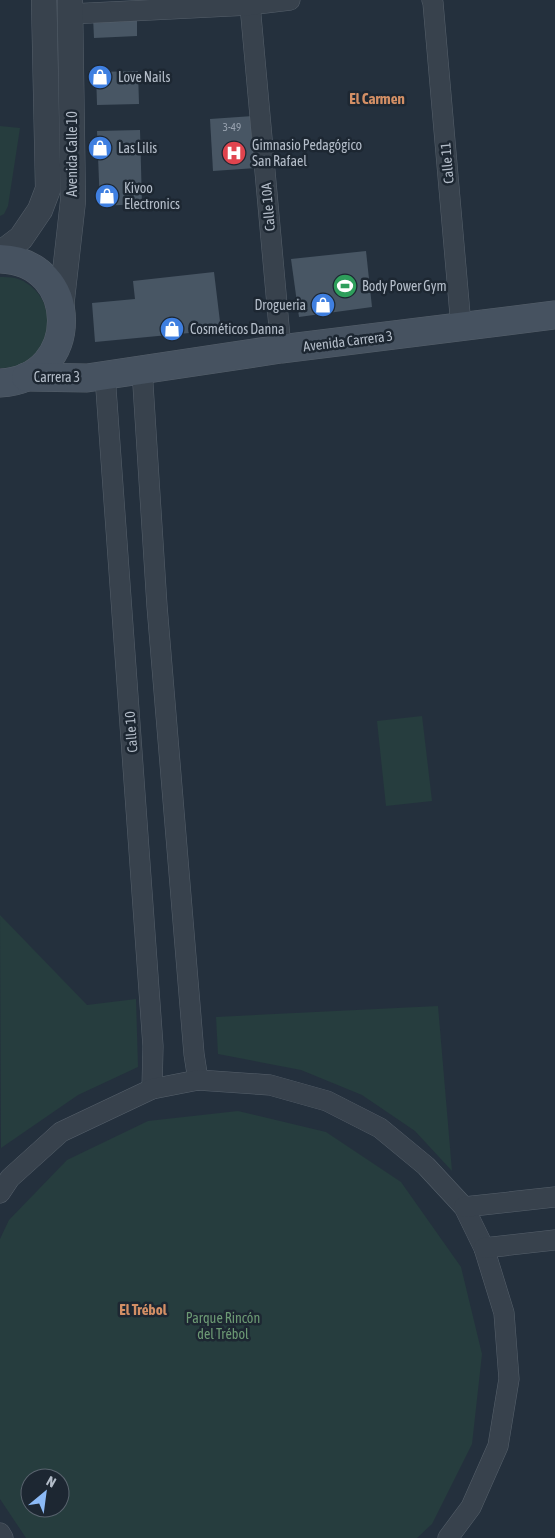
<svg xmlns="http://www.w3.org/2000/svg" width="555" height="1538" font-family="'Asap Condensed',sans-serif">
	<style>
		.green { fill: #263d3e; fill-rule: evenodd }
		.building { fill: #485664 }
		.lines { fill: none; stroke-linecap: round; stroke-linejoin: round }
		.minor-casing { stroke: #56606b; stroke-width: 21 }
		.tertiary-casing { stroke: #56606b; stroke-width: 26 }
		.secondary-casing { stroke: #56606b; stroke-width: 29 }
		.minor { stroke: #38424d; stroke-width: 20 }
		.tertiary { stroke: #38424d; stroke-width: 25 }
		.secondary { stroke: #465260; stroke-width: 28 }
		.labels { text-anchor: middle; dominant-baseline: central; stroke-width: 5; stroke-linejoin: round; paint-order: stroke }
		.number-label { font-size: 11px; fill: #99a3b0 }
		.poi-label { font-size: 14px; fill: #b4bdc9; stroke: #1d2732; text-anchor: start }
		.street-label { font-size: 14px; fill: #b4bdc9; stroke: #1d2732 }
		.park-label { font-size: 14px; fill: #6c9974; stroke: #1d2732 }
		.neighbourhood-label { font-size: 15px; font-weight: bold; fill: #d38f65; stroke: #1d2732 }
	</style>
	<rect width="100%" height="100%" fill="#24303d"/>
	<g class="green">
		<polygon points="0,126 20,128 8,206 4,214 0,216"/>
		<path d="M0,277C5,277 11,277 15,278C23,280 30,285 35,290C55,311 53,348 26,363C18,367 9,368 0,368Z"/>
		<polygon points="422,716 432,801 386,806 377,721"/>
		<polygon points="0,915 87,1005 136,999 138,1067 78,1095 1,1148"/>
		<polygon points="438,1006 452,1171 415,1131 362,1095 301,1070 218,1054 216,1017"/>
		<path d="M238,1111L326,1132L401,1182L461,1267L482,1354L472,1444L432,1524L417,1538H26L0,1499V1239L9,1220L67,1160L148,1121ZM30,1478H60V1508H30Z"/>
	</g>
	<g class="building">
		<polygon points="137,16 137,36 94,38 93,17"/>
		<polygon points="138,71 139,104 97,105 96,72"/>
		<polygon points="253,116 256,168 213,171 210,119"/>
		<polygon points="140,130 142,204 100,206 97,131"/>
		<polygon points="366,251 372,307 299,317 291,259"/>
		<polygon points="214,272 221,330 95,342 92,303 135,299 133,281"/>
	</g>
	<g class="lines">
		<g class="minor-casing">
			<g id="minor">
				<polyline points="432,0 433,3 461,326"/>
				<polyline points="250,5 281,349"/>
				<polyline points="70,14 250,5 290,0"/>
				<polyline points="142,369 157,606 194,1054 198,1080"/>
				<polyline points="105,375 153,1046 152,1089"/>
				<polyline points="0,1193 10,1178 61,1132 152,1089 198,1080 270,1085 327,1101 380,1128 426,1166 464,1207 484,1248 504,1313 509,1379 498,1446 471,1507 448,1538"/>
				<polyline points="464,1207 555,1197"/>
				<polyline points="484,1248 555,1240"/>
				<polyline points="0,1533 3,1538"/>
			</g>
		</g>
		<g class="tertiary-casing">
			<g id="tertiary">
				<polyline points="0,254 21,238 40,210 48,189 44,0"/>
				<polyline points="61,308 73,201 70,0"/>
			</g>
		</g>
		<g class="secondary-casing">
			<g id="secondary">
				<path d="M0,259C81,261 83,379 0,383"/>
				<polyline points="26,377 87,378 281,349 555,315"/>
			</g>
		</g>
		<use href="#minor" class="minor"/>
		<use href="#tertiary" class="tertiary"/>
		<use href="#secondary" class="secondary"/>
	</g>
	<defs>
		<g id="shop-disc" transform="scale(1.25)"><circle r="9.5" fill="#3f7fe0" stroke="#1d2732"/><path d="M-5-2.5h2.3a2.7 3.5 0 0 1 5.4 0H5L5.5 6h-11ZM-1.5-2.5h3a1.5 2.3 0 0 0-3 0Z" fill="#fff"/></g>
		<g id="hospital-disc" transform="scale(1.25)"><circle r="9.5" fill="#e0444e" stroke="#1d2732"/><path d="M-5-5h3v3.5h4V-5h3V5h-3V1.5h-4V5h-3Z" fill="#fff"/></g>
		<g id="stadium-disc" transform="scale(1.25)"><circle r="9.5" fill="#2e9e5b" stroke="#1d2732"/><path d="M0-5a6.5 5 0 1 0 0 10a6.5 5 0 1 0 0-10ZM-3.5-1.8h7v3.6h-7Z" fill="#fff"/></g>
	</defs>
	<g fill-rule="evenodd">
		<use href="#shop-disc" x="100" y="77"/>
		<use href="#shop-disc" x="100" y="148"/>
		<use href="#hospital-disc" x="234" y="153"/>
		<use href="#shop-disc" x="107" y="196"/>
		<use href="#stadium-disc" x="345" y="286"/>
		<use href="#shop-disc" x="323" y="305"/>
		<use href="#shop-disc" x="172" y="329"/>
	</g>
	<g class="labels">
		<g class="number-label">
			<text x="232" y="127">3-49</text>
		</g>
		<g class="poi-label">
			<text x="118" y="77">Love Nails</text>
			<text x="252" y="145">Gimnasio Pedagógico<tspan x="252" dy="16">San Rafael</tspan></text>
			<text x="118" y="148">Las Lilis</text>
			<text x="124" y="188">Kivoo<tspan x="124" dy="16">Electronics</tspan></text>
			<text x="362" y="286">Body Power Gym</text>
			<text x="306" y="305" text-anchor="end">Drogueria</text>
			<text x="190" y="329">Cosméticos Danna</text>
		</g>
		<g class="street-label">
			<text transform="translate(72 154) rotate(-90)">Avenida Calle 10</text>
			<text transform="translate(447 163) rotate(-95)">Calle 11</text>
			<text transform="translate(268 207) rotate(-95)">Calle 10A</text>
			<text transform="translate(348 341) rotate(-7)">Avenida Carrera 3</text>
			<text x="57" y="377">Carrera 3</text>
			<text transform="translate(131 732) rotate(-94)">Calle 10</text>
		</g>
		<g class="park-label">
			<text x="223" y="1318">Parque Rincón<tspan x="223" dy="16">del Trébol</tspan></text>
		</g>
		<g class="neighbourhood-label">
			<text x="377" y="98">El Carmen</text>
			<text x="143" y="1309">El Trébol</text>
		</g>
	</g>
	<g transform="translate(45 1493) rotate(29)"><circle r="24" fill="#1d2732" stroke="#59636e"/>
	<path d="M0-4L9 19L0 12L-9 19Z" fill="#8cbaf6"/>
	<text y="-8" font-size="14" font-weight="bold" text-anchor="middle" fill="#b4bdc9">N</text>
	</g>
</svg>
